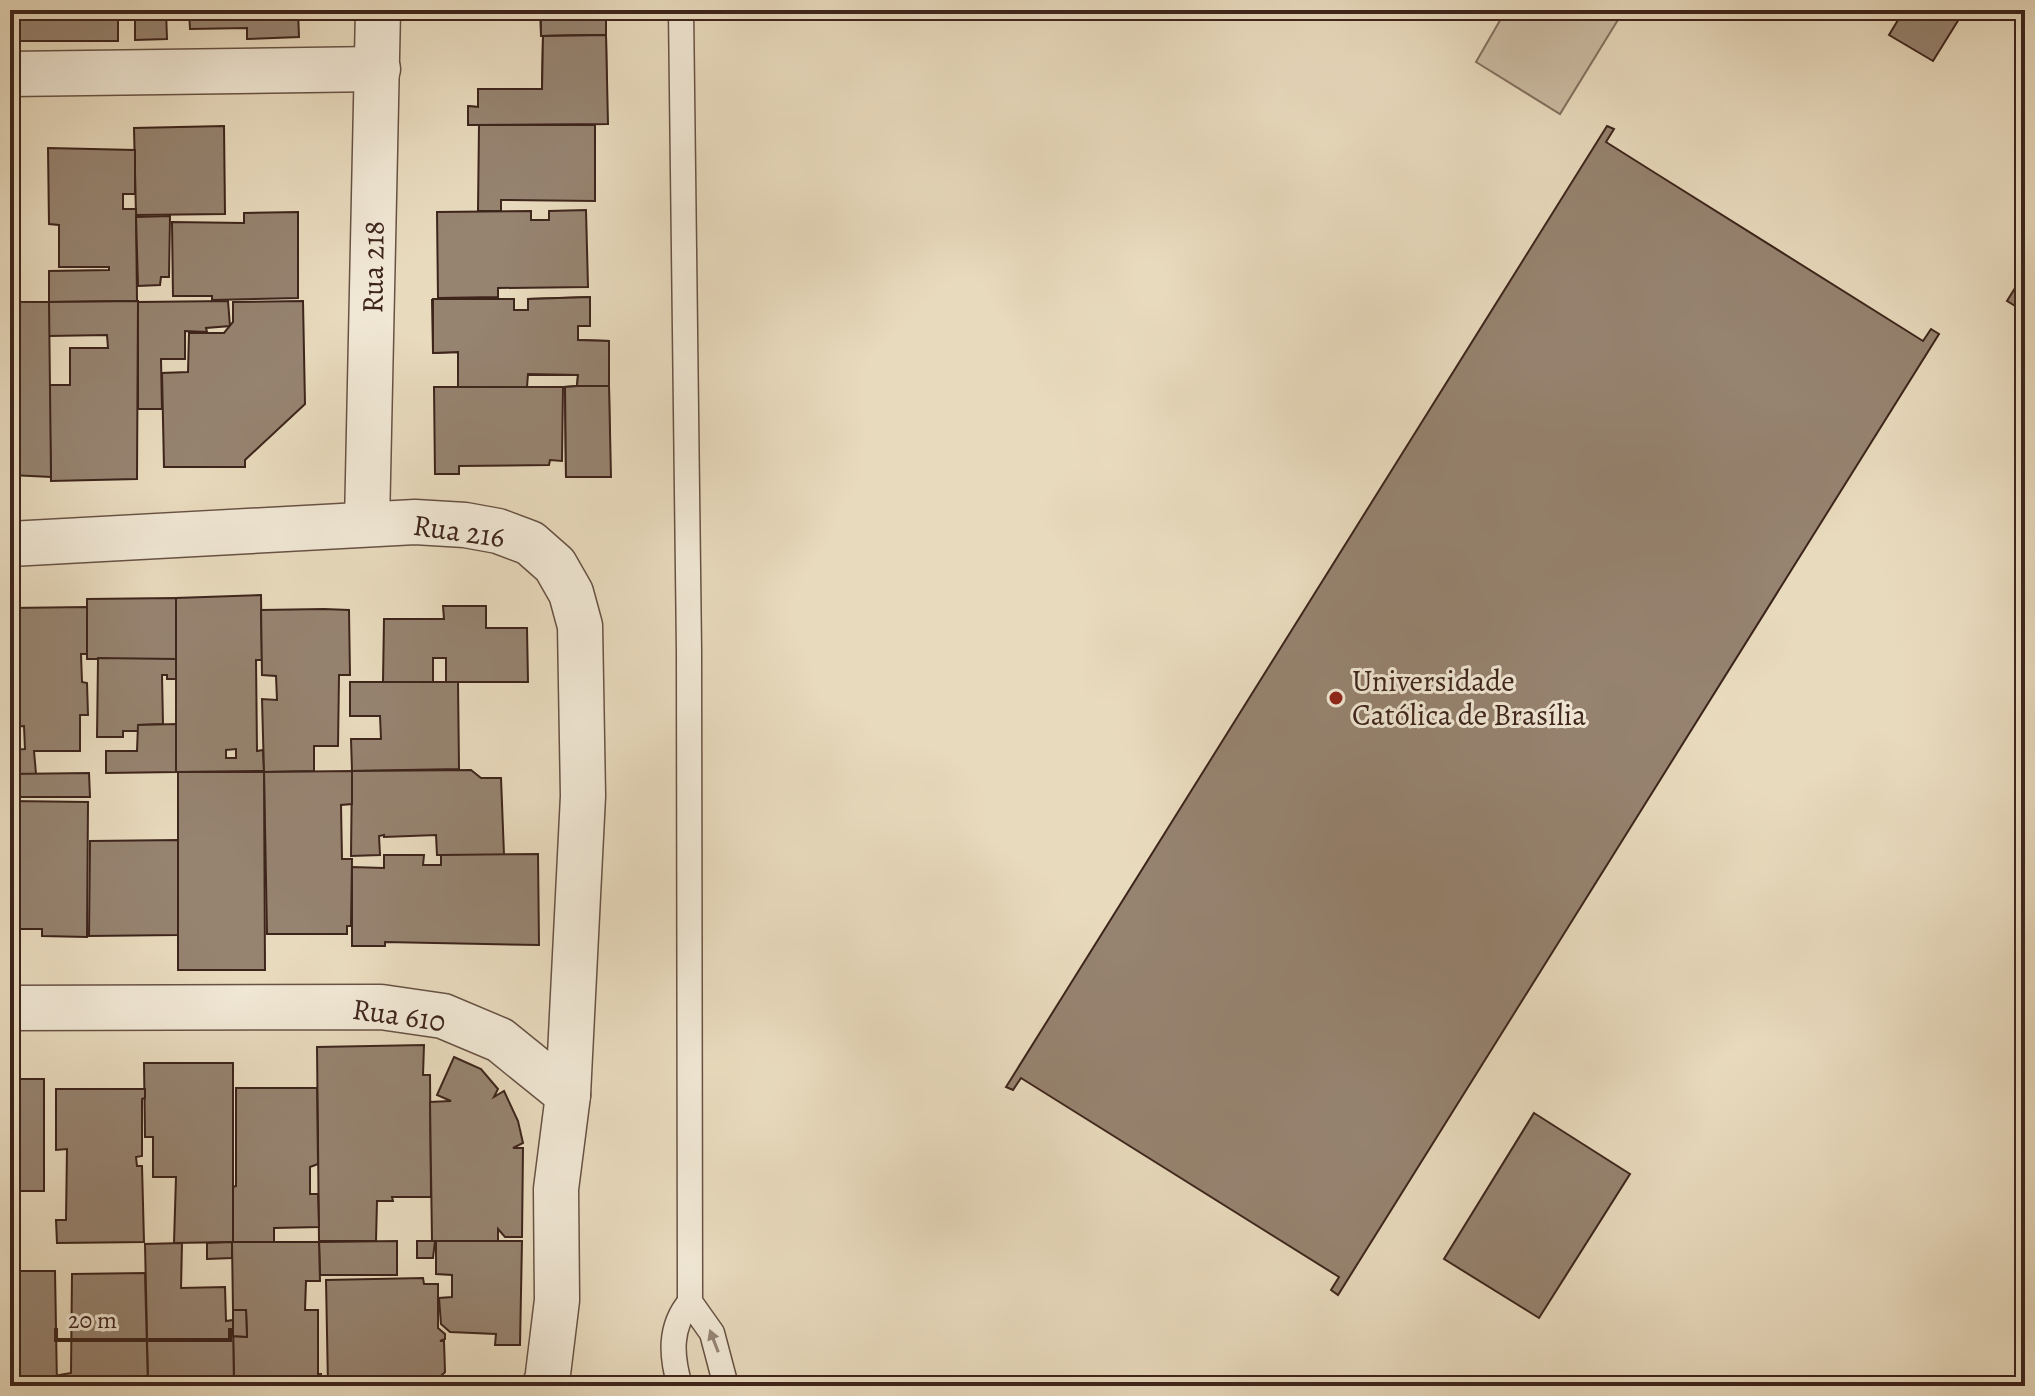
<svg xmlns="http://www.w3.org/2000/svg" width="2035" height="1396" font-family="Alegreya,serif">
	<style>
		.green { fill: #cbbba2; stroke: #84705f; stroke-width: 2 }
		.building { fill: #968370; stroke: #3e251c; stroke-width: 2; fill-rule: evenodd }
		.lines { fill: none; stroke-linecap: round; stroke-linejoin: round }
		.service-casing { stroke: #685244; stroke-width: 27 }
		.minor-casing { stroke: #685244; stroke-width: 47 }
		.service { stroke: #f0e7d4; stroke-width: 24 }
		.minor { stroke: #f0e7d4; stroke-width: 44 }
		.oneway { fill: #978678 }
		.poi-dot { fill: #8f2418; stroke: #f0e7d4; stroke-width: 3 }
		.labels { text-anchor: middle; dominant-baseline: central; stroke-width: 6; stroke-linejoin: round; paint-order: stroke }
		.street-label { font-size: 30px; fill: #3e251c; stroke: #f0e7d4 }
		.poi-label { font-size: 30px; fill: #3e251c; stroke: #f0e7d4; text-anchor: start }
	</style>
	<rect width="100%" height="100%" fill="#e8dabd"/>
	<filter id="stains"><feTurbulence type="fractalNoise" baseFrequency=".0025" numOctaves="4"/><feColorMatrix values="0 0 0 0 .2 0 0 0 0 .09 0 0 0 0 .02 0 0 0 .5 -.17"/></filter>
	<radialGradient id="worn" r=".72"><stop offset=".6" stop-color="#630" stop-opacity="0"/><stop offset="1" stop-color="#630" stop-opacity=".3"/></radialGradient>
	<polygon class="green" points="1506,10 1624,10 1560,114 1476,62"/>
	<g class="building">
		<rect x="10" y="10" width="108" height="31"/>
		<polygon points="135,10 166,10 167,39 135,40"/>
		<polygon points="189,10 298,10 299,37 247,39 247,28 190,29"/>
		<polygon points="540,10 606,10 606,35 541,36"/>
		<polygon points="541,10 606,10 606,35 541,36"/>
		<polygon points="1678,10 1708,10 1693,15"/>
		<polygon points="1904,10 1944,10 1959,19 1933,61 1889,35"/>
		<polygon points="606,35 607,124 468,125 468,106 478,107 478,89 542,89 543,36"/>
		<polygon points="606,35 608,124 468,125 468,106 478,107 478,89 542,89 543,36"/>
		<polygon points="479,125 595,125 595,201 501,200 501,211 478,211"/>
		<polygon points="224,126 225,214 136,215 134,128"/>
		<polygon points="1607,126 1614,129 1606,142 1652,171 1923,341 1931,329 1939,334 1338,1295 1331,1290 1339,1277 1021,1078 1013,1090 1006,1087"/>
		<polygon points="48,148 135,150 135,194 123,194 123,209 136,209 137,301 49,302 49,271 109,270 109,267 59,267 59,225 49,224"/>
		<polygon points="586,210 588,287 498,288 498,297 438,298 437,212 531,211 531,220 549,220 549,211"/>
		<polygon points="298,212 298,298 212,300 212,296 173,296 172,222 244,223 244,213"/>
		<polygon points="170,216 169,277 161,277 160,285 138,286 136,217"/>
		<polygon points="2025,272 2025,312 2007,301"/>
		<polygon points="590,297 590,326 578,326 578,340 609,341 609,386 577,386 578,375 527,375 527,387 458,387 458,352 433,353 432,300 514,299 514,310 528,310 528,299"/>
		<polygon points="590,297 590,326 578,326 578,340 609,341 609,386 577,386 578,375 528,374 527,387 458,387 458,352 433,353 433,299 514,299 514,310 528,310 528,299"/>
		<polygon points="138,301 137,479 51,481 49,385 70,385 70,348 108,348 107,335 49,336 49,302"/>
		<polygon points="228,301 230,326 206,328 207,332 185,331 185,359 161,359 162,409 138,409 138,302"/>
		<polygon points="303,301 305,404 245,460 245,467 164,467 162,373 188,372 189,333 224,333 233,322 233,302"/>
		<polygon points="10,302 49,302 51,477 11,475"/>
		<polygon points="577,386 609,386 610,476 566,477 565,387"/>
		<polygon points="577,386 609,386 611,477 566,477 565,387"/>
		<polygon points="434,387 563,387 562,461 550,460 549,465 459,466 459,474 435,474"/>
		<path d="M261,595L262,660H256L257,751L263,750L264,771L176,772V598ZM236,749V758H226V750Z"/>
		<polygon points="176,598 176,659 87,659 87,599"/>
		<polygon points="443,606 486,606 486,628 527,628 528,682 446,682 446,658 433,658 433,682 383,682 384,619 444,619"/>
		<polygon points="87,607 87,654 81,654 82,682 87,683 88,715 80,715 80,751 34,751 36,774 10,774 10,750 25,749 24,726 10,727 10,608"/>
		<polygon points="324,609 349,610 350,675 339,675 338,746 314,746 314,771 264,772 262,699 277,700 276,676 262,675 261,610"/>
		<polygon points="98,658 176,659 176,679 167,679 167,675 162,675 163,724 138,725 138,731 123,731 123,737 97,737"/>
		<polygon points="350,682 458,682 459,769 352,771 351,739 381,739 380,716 350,716"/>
		<polygon points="176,724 176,772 106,773 106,751 137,751 138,725"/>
		<polygon points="471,770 481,778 501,778 504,855 437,855 436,835 384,837 384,835 379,836 380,855 351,856 352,771"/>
		<polygon points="352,771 352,804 341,805 342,859 352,859 351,926 347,926 347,934 267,934 264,772"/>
		<polygon points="178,772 264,772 265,970 178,970"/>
		<polygon points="89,773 90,797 10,797 10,774"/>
		<polygon points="10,801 88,802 87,937 42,936 42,929 11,929"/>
		<polygon points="178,840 178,935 89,936 90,841"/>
		<polygon points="538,854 539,945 385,942 385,946 352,946 352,867 384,868 384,855 424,855 423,865 441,865 441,855"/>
		<polygon points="424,1045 423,1075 430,1075 431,1197 392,1197 393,1201 377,1201 376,1241 319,1241 317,1047"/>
		<polygon points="454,1057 481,1069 498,1089 494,1097 504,1091 518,1121 523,1143 513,1148 523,1148 522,1237 505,1237 498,1229 498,1241 432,1241 430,1102 451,1101 437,1095"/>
		<polygon points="144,1063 233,1063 233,1242 174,1243 176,1177 153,1177 153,1137 145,1137"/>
		<polygon points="10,1079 44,1079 44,1191 18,1191 19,1244 10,1245"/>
		<polygon points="236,1088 317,1088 318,1164 310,1167 310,1194 318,1194 319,1227 274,1228 274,1242 233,1242 233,1187 236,1186"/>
		<polygon points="56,1089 145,1089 145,1098 142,1099 142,1156 136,1157 137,1166 142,1166 144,1242 57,1243 56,1220 66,1220 67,1149 56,1150"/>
		<polygon points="1534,1113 1630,1174 1539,1318 1444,1259"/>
		<polygon points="397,1241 397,1275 320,1275 319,1242"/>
		<polygon points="417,1241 435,1241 433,1258 417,1258"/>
		<polygon points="436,1241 522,1241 520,1345 495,1345 496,1334 450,1332 441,1324 439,1298 452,1297 452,1275 436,1274"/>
		<polygon points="232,1242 232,1258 207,1259 207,1243"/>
		<polygon points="232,1242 319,1242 320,1281 306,1281 305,1310 318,1310 318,1374 321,1374 321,1386 234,1386 233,1336 247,1337 246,1310 233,1310"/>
		<polygon points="182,1243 181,1288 225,1287 226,1321 233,1320 234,1386 148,1386 145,1244"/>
		<polygon points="10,1271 55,1271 57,1386 10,1386"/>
		<polygon points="145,1273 148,1386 59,1386 59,1375 71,1373 72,1274"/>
		<polygon points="423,1278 424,1284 438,1284 438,1328 445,1334 445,1339 440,1341 444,1341 445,1372 431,1386 328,1386 326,1280"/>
		<polygon points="233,1310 246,1310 247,1337 233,1336"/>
	</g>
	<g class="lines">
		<g class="service-casing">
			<g id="service">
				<polyline points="681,10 689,651 690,1302 712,1333 726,1386"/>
				<path d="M680,1386C671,1356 669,1327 690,1302"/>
			</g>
		</g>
		<g class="minor-casing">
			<g id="minor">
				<polyline points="10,74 378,69"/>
				<polyline points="367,524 378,10"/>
				<polyline points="10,544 415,522 465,525 498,531 530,543 555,565 571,593 580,626 583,796 568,1095 556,1189 557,1300 547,1382 544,1386"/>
				<polyline points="10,1008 381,1007 443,1016 500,1040 568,1095"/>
			</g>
		</g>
		<use href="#service" class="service"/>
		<use href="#minor" class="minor"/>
	</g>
	<defs><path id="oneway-solid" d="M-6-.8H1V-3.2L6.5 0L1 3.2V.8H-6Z" transform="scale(2)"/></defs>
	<use class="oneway" href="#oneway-solid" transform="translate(714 1341) rotate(-111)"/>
	<circle class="poi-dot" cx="1336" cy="698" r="8"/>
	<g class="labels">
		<g class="street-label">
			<text transform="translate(373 267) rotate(-89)">Rua 218</text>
			<text transform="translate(459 531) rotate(8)">Rua 216</text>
			<text transform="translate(399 1015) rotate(8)">Rua 610</text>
		</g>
		<g class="poi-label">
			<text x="1352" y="681">Universidade<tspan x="1352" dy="34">Católica de Brasília</tspan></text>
		</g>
	</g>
	<rect width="2035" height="1396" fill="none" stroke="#e8dabd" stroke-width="40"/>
	<rect x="12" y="12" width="2011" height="1372" fill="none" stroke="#3e251c" stroke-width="4"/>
	<rect x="20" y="20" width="1995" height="1356" fill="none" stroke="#3e251c" stroke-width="2"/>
	<path d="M56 1328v12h174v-12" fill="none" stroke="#3e251c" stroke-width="4"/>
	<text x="68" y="1328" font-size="24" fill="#3e251c" stroke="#f0e7d4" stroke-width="6" paint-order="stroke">20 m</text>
	<rect width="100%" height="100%" filter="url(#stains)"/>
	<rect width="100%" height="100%" fill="url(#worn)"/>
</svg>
